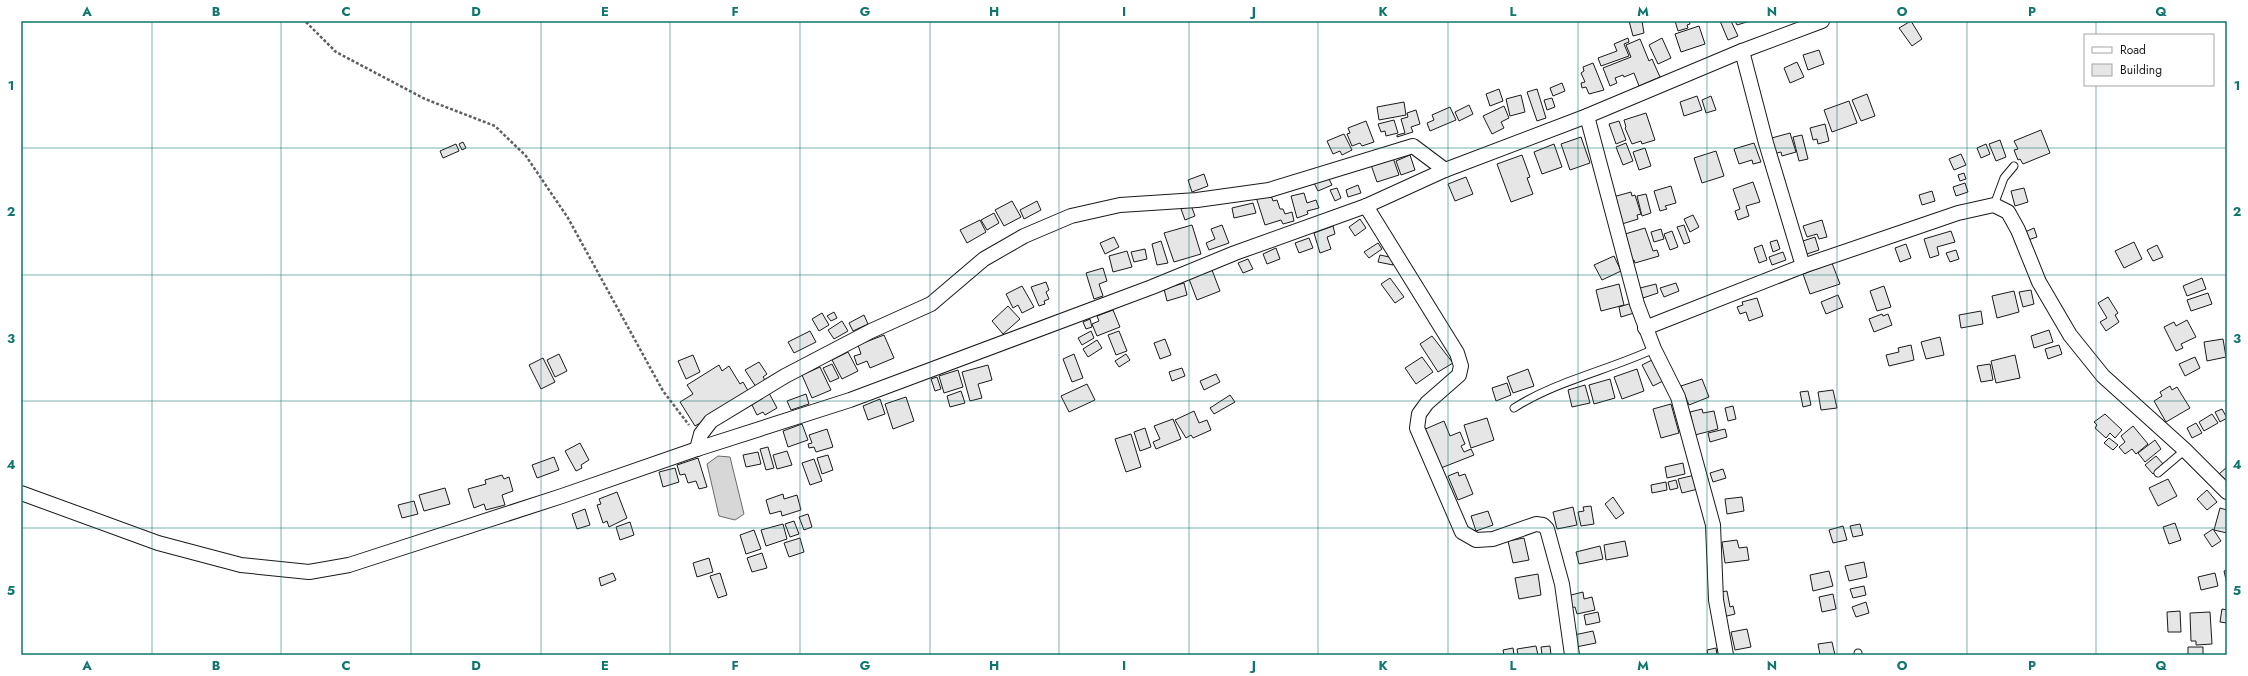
<svg xmlns="http://www.w3.org/2000/svg" width="2248" height="676" font-family="Jost,sans-serif">
	<style>
		.water { fill: #d7d7d7; stroke: #6a6a6a }
		.building { fill: #e6e6e6; stroke: #1a1a1a }
		.lines { fill: none; stroke-linecap: round; stroke-linejoin: round }
		.lane-casing { stroke: #1a1a1a; stroke-width: 9 }
		.street-casing { stroke: #1a1a1a; stroke-width: 16 }
		.path { stroke: #5f5f5f; stroke-width: 2.5; stroke-dasharray: 3 2; stroke-linecap: butt }
		.lane { stroke: #fff; stroke-width: 7 }
		.street { stroke: #fff; stroke-width: 14 }
		.grid { fill: none; stroke: #0f766e; stroke-width: 1; stroke-opacity: 0.55 }
		.neatline { fill: none; stroke: #0f766e; stroke-width: 1.5 }
		.grid-label { font-size: 13px; text-anchor: middle; font-weight: bold; fill: #0f766e }
	</style>
	<rect width="100%" height="100%" fill="#fff"/>
	<polygon class="water" points="718,456 730,457 744,514 735,520 719,516 707,464"/>
	<g class="building">
		<polygon points="1629,21 1642,21 1644,33 1633,36"/>
		<polygon points="1675,21 1689,21 1690,24 1687,25 1688,28 1678,31"/>
		<polygon points="1720,21 1731,21 1738,36 1728,40"/>
		<polygon points="1735,21 1750,21 1737,25"/>
		<polygon points="1911,21 1922,39 1912,46 1899,28"/>
		<polygon points="1699,26 1705,44 1681,52 1675,34"/>
		<polygon points="1628,38 1629,42 1624,44 1629,56 1601,66 1598,58 1617,51 1614,44"/>
		<polygon points="1662,38 1671,58 1658,64 1649,45"/>
		<polygon points="1640,39 1649,61 1652,59 1660,77 1639,86 1634,73 1624,77 1623,75 1615,78 1617,83 1610,86 1603,68 1631,57 1626,45"/>
		<polygon points="1819,50 1824,64 1808,70 1803,55"/>
		<polygon points="1797,62 1804,77 1790,83 1784,68"/>
		<polygon points="1593,63 1604,90 1589,94 1586,87 1582,88 1581,83 1585,82 1581,73 1584,71 1583,67"/>
		<polygon points="1562,83 1565,91 1553,96 1550,88"/>
		<polygon points="1499,89 1503,101 1490,106 1486,94"/>
		<polygon points="1537,89 1546,118 1537,121 1527,92"/>
		<polygon points="1867,94 1875,116 1861,121 1852,100"/>
		<polygon points="1521,95 1525,112 1510,116 1506,99"/>
		<polygon points="1697,96 1702,110 1684,116 1680,102"/>
		<polygon points="1711,96 1716,110 1706,113 1702,100"/>
		<polygon points="1552,98 1555,107 1547,110 1544,100"/>
		<polygon points="1849,101 1857,123 1832,132 1824,110"/>
		<polygon points="1404,102 1406,115 1379,120 1377,107"/>
		<polygon points="1469,105 1473,114 1459,121 1455,112"/>
		<polygon points="1504,106 1509,118 1501,122 1504,128 1492,134 1483,116"/>
		<polygon points="1450,107 1456,120 1430,131 1427,123 1434,120 1432,115"/>
		<polygon points="1416,110 1420,124 1411,127 1413,132 1397,137 1397,135 1405,133 1401,119 1408,117 1407,113"/>
		<polygon points="1646,113 1655,140 1642,144 1641,141 1632,144 1625,128 1626,127 1624,120"/>
		<polygon points="1394,120 1398,133 1386,136 1385,131 1381,132 1378,124"/>
		<polygon points="1366,121 1374,142 1362,146 1360,143 1352,146 1347,134 1350,133 1348,128"/>
		<polygon points="1619,121 1626,140 1616,144 1609,124"/>
		<polygon points="1825,124 1829,141 1818,144 1817,139 1813,140 1810,128"/>
		<polygon points="2041,130 2050,153 2023,164 2020,159 2018,160 2014,150 2018,149 2014,141"/>
		<polygon points="1790,133 1796,152 1782,156 1781,152 1773,154 1768,139"/>
		<polygon points="1344,134 1352,150 1342,155 1340,151 1333,154 1327,141"/>
		<polygon points="1802,135 1808,159 1799,161 1793,137"/>
		<polygon points="1581,137 1590,163 1570,170 1561,144"/>
		<polygon points="2000,140 2006,157 1996,161 1989,144"/>
		<polygon points="463,142 466,148 462,150 459,144"/>
		<polygon points="1626,143 1633,161 1623,165 1616,147"/>
		<polygon points="1754,143 1761,162 1753,164 1752,160 1739,164 1734,149"/>
		<polygon points="456,144 459,151 443,158 440,151"/>
		<polygon points="1554,144 1562,167 1542,174 1534,152"/>
		<polygon points="1986,144 1990,154 1981,158 1977,148"/>
		<polygon points="1645,148 1651,166 1639,170 1633,152"/>
		<polygon points="1716,151 1724,176 1702,183 1694,158"/>
		<polygon points="1961,154 1966,165 1954,170 1949,159"/>
		<polygon points="1392,155 1399,175 1377,182 1370,162"/>
		<polygon points="1410,155 1415,170 1401,175 1396,161"/>
		<polygon points="1522,155 1530,177 1527,178 1533,194 1511,202 1497,164"/>
		<polygon points="1964,173 1966,179 1960,181 1958,175"/>
		<polygon points="1204,174 1208,186 1192,192 1188,180"/>
		<polygon points="1328,177 1332,185 1318,191 1314,183"/>
		<polygon points="1466,177 1473,194 1455,201 1448,184"/>
		<polygon points="1753,182 1760,202 1746,206 1749,216 1738,220 1735,211 1740,209 1733,189"/>
		<polygon points="1965,183 1968,192 1956,196 1953,187"/>
		<polygon points="1358,185 1361,193 1348,197 1346,190"/>
		<polygon points="1671,186 1676,203 1665,206 1667,209 1660,211 1654,191"/>
		<polygon points="1337,188 1341,198 1335,201 1330,190"/>
		<polygon points="2024,188 2028,202 2015,206 2011,191"/>
		<polygon points="1932,191 1935,201 1922,205 1919,195"/>
		<polygon points="1631,192 1632,196 1635,195 1641,214 1637,215 1638,219 1622,224 1613,197"/>
		<polygon points="1270,193 1273,201 1277,200 1280,209 1283,209 1285,214 1292,212 1294,221 1283,224 1281,220 1265,225 1256,197"/>
		<polygon points="1304,193 1307,203 1316,200 1319,208 1307,211 1308,214 1297,218 1291,196"/>
		<polygon points="1646,194 1651,213 1642,216 1637,196"/>
		<polygon points="1012,201 1021,217 1004,226 995,210"/>
		<polygon points="1037,201 1041,210 1024,219 1020,210"/>
		<polygon points="1253,203 1256,213 1234,218 1232,208"/>
		<polygon points="1191,205 1195,216 1185,220 1181,209"/>
		<polygon points="994,213 999,223 987,230 981,220"/>
		<polygon points="1693,215 1699,227 1690,232 1684,219"/>
		<polygon points="1360,219 1366,228 1355,236 1349,227"/>
		<polygon points="980,220 986,232 967,243 960,230"/>
		<polygon points="1822,220 1827,237 1819,239 1817,234 1807,237 1803,226"/>
		<polygon points="1192,225 1201,254 1174,262 1164,233"/>
		<polygon points="1222,225 1229,243 1209,250 1206,243 1215,239 1211,229"/>
		<polygon points="1684,225 1690,242 1684,244 1677,227"/>
		<polygon points="1333,226 1335,234 1327,237 1331,249 1320,253 1314,233"/>
		<polygon points="1645,228 1653,251 1657,250 1659,256 1635,263 1634,260 1630,261 1627,251 1630,249 1625,234"/>
		<polygon points="2034,228 2037,237 2028,240 2025,232"/>
		<polygon points="1661,229 1664,239 1654,242 1651,232"/>
		<polygon points="1672,231 1678,247 1670,250 1664,234"/>
		<polygon points="1951,231 1955,242 1937,247 1939,255 1930,258 1924,239"/>
		<polygon points="1114,237 1119,247 1105,254 1100,243"/>
		<polygon points="1815,237 1819,250 1804,255 1800,242"/>
		<polygon points="1309,238 1313,248 1299,253 1295,243"/>
		<polygon points="1777,240 1780,249 1773,252 1770,242"/>
		<polygon points="1161,241 1168,263 1157,265 1152,244"/>
		<polygon points="2134,242 2142,259 2124,268 2115,251"/>
		<polygon points="1378,243 1382,249 1369,258 1364,252"/>
		<polygon points="1906,244 1911,258 1900,262 1895,248"/>
		<polygon points="1762,245 1767,260 1759,263 1754,248"/>
		<polygon points="2157,245 2163,257 2153,261 2147,250"/>
		<polygon points="1276,248 1280,259 1267,264 1263,254"/>
		<polygon points="1145,249 1147,259 1134,262 1131,252"/>
		<polygon points="1956,250 1959,259 1950,262 1946,253"/>
		<polygon points="1127,251 1132,267 1113,272 1109,256"/>
		<polygon points="1783,252 1786,260 1772,265 1769,257"/>
		<polygon points="1380,255 1394,258 1393,265 1378,262"/>
		<polygon points="1614,256 1621,271 1602,280 1594,265"/>
		<polygon points="1248,259 1253,269 1243,273 1238,263"/>
		<polygon points="1832,263 1840,284 1810,294 1803,274"/>
		<polygon points="1103,268 1107,281 1099,284 1103,296 1094,299 1086,273"/>
		<polygon points="1212,270 1220,291 1197,300 1189,279"/>
		<polygon points="1390,278 1404,297 1395,303 1381,284"/>
		<polygon points="2202,278 2206,289 2187,296 2183,286"/>
		<polygon points="1046,282 1049,290 1046,292 1049,299 1044,301 1045,304 1039,306 1031,287"/>
		<polygon points="1184,283 1187,295 1167,301 1164,289"/>
		<polygon points="1676,283 1679,291 1664,297 1660,288"/>
		<polygon points="1619,284 1624,305 1601,311 1596,290"/>
		<polygon points="1656,284 1658,293 1643,298 1640,288"/>
		<polygon points="1022,286 1034,307 1022,313 1018,305 1013,308 1006,294"/>
		<polygon points="1884,286 1891,307 1877,311 1870,291"/>
		<polygon points="2031,290 2034,304 2023,307 2019,292"/>
		<polygon points="2014,291 2019,312 1997,318 1992,296"/>
		<polygon points="2208,293 2212,304 2191,311 2187,300"/>
		<polygon points="1838,295 1843,307 1826,314 1821,302"/>
		<polygon points="2108,297 2118,313 2115,315 2119,322 2106,331 2100,322 2107,318 2098,303"/>
		<polygon points="1757,298 1763,316 1749,321 1746,312 1740,314 1737,307 1743,305 1742,302"/>
		<polygon points="1632,303 1634,313 1621,317 1619,307"/>
		<polygon points="1008,306 1020,319 1003,334 992,321"/>
		<polygon points="1113,310 1120,327 1097,336 1092,324 1099,321 1097,316"/>
		<polygon points="1981,311 1983,324 1961,328 1959,315"/>
		<polygon points="834,312 837,318 831,321 827,316"/>
		<polygon points="822,313 829,325 819,331 812,319"/>
		<polygon points="1882,314 1883,316 1888,314 1892,325 1874,332 1869,319"/>
		<polygon points="864,315 868,324 853,331 849,323"/>
		<polygon points="1090,319 1092,327 1086,329 1083,322"/>
		<polygon points="2187,320 2196,337 2181,344 2183,348 2176,351 2164,327 2174,322 2176,326"/>
		<polygon points="842,321 848,331 834,339 828,330"/>
		<polygon points="2049,330 2053,342 2034,348 2031,336"/>
		<polygon points="810,331 816,342 794,353 788,342"/>
		<polygon points="1091,331 1094,338 1082,345 1078,338"/>
		<polygon points="1119,331 1127,351 1116,355 1108,335"/>
		<polygon points="884,335 894,358 870,368 867,361 857,365 854,356 861,354 858,345"/>
		<polygon points="1432,336 1453,363 1438,372 1420,344"/>
		<polygon points="1940,337 1944,355 1926,359 1921,342"/>
		<polygon points="1165,339 1171,355 1160,359 1154,343"/>
		<polygon points="2223,339 2226,357 2207,361 2204,342"/>
		<polygon points="1097,340 1102,348 1088,357 1083,349"/>
		<polygon points="1911,345 1914,360 1889,366 1886,355 1899,352 1898,348"/>
		<polygon points="2059,345 2062,354 2048,359 2045,349"/>
		<polygon points="848,352 858,371 842,379 832,360"/>
		<polygon points="559,354 567,371 555,377 547,360"/>
		<polygon points="1074,354 1083,378 1072,382 1063,359"/>
		<polygon points="1126,354 1130,360 1119,367 1115,361"/>
		<polygon points="693,355 700,372 686,379 678,361"/>
		<polygon points="2015,355 2020,378 1996,383 1991,361"/>
		<polygon points="1422,357 1433,372 1416,384 1405,368"/>
		<polygon points="2195,357 2200,368 2185,376 2179,364"/>
		<polygon points="543,358 555,382 541,389 529,365"/>
		<polygon points="1652,360 1663,381 1653,386 1642,365"/>
		<polygon points="759,362 767,374 763,377 765,380 756,387 745,370"/>
		<polygon points="832,364 839,378 830,382 823,368"/>
		<polygon points="1990,364 1993,380 1981,382 1977,366"/>
		<polygon points="719,365 722,371 729,366 740,384 743,382 750,394 695,426 680,402 693,394 687,385"/>
		<polygon points="988,365 992,380 978,384 982,398 970,401 962,372"/>
		<polygon points="820,367 831,390 812,398 802,375"/>
		<polygon points="1182,368 1185,376 1172,381 1169,372"/>
		<polygon points="1528,369 1534,386 1513,393 1507,377"/>
		<polygon points="1637,369 1644,391 1622,399 1614,377"/>
		<polygon points="958,370 963,387 944,393 939,376"/>
		<polygon points="1216,374 1220,382 1204,390 1200,381"/>
		<polygon points="937,377 941,389 935,391 931,379"/>
		<polygon points="1610,379 1615,398 1594,404 1589,385"/>
		<polygon points="1702,379 1709,397 1689,405 1681,386"/>
		<polygon points="1507,383 1511,395 1496,401 1492,388"/>
		<polygon points="1087,384 1095,400 1069,412 1061,396"/>
		<polygon points="1585,385 1590,403 1572,407 1568,390"/>
		<polygon points="2170,386 2172,390 2177,387 2190,408 2166,422 2154,401 2162,396 2160,392"/>
		<polygon points="1833,390 1837,408 1821,410 1818,392"/>
		<polygon points="961,391 965,403 950,407 947,396"/>
		<polygon points="1808,391 1811,405 1803,407 1800,392"/>
		<polygon points="769,393 777,408 765,415 763,412 757,415 751,403"/>
		<polygon points="806,394 809,404 791,410 787,401"/>
		<polygon points="1230,395 1235,402 1214,414 1210,408"/>
		<polygon points="906,397 914,421 893,429 885,404"/>
		<polygon points="880,399 885,414 868,420 863,406"/>
		<polygon points="1671,404 1679,433 1661,438 1653,409"/>
		<polygon points="1733,406 1736,419 1728,421 1725,408"/>
		<polygon points="1702,409 1703,413 1714,411 1718,429 1695,435 1690,412"/>
		<polygon points="2222,409 2227,418 2220,422 2215,412"/>
		<polygon points="1194,411 1199,423 1207,420 1211,430 1193,438 1191,435 1186,438 1175,420"/>
		<polygon points="2105,414 2122,430 2115,438 2110,433 2106,438 2095,428 2097,425 2094,422"/>
		<polygon points="2212,414 2218,423 2204,431 2199,422"/>
		<polygon points="1487,418 1494,440 1471,448 1464,425"/>
		<polygon points="1173,419 1181,439 1156,449 1153,442 1160,439 1154,426"/>
		<polygon points="1444,421 1450,436 1460,432 1465,444 1461,446 1464,452 1471,449 1474,455 1441,468 1423,430"/>
		<polygon points="2196,423 2202,433 2192,438 2187,428"/>
		<polygon points="802,424 808,440 788,447 783,431"/>
		<polygon points="2133,426 2148,444 2136,454 2132,449 2125,454 2119,447 2125,442 2121,436"/>
		<polygon points="1145,428 1151,447 1140,451 1134,432"/>
		<polygon points="827,429 833,447 816,452 814,447 809,448 808,444 812,443 809,435"/>
		<polygon points="1725,429 1727,437 1710,442 1708,433"/>
		<polygon points="1131,434 1141,467 1126,472 1115,439"/>
		<polygon points="2109,438 2118,445 2113,450 2104,443"/>
		<polygon points="2155,440 2161,449 2145,462 2138,453"/>
		<polygon points="580,443 589,460 581,465 582,468 576,471 565,451"/>
		<polygon points="768,447 774,468 766,470 760,449"/>
		<polygon points="787,451 792,465 777,469 773,455"/>
		<polygon points="758,452 761,464 746,467 743,455"/>
		<polygon points="828,455 833,470 822,474 817,458"/>
		<polygon points="2156,456 2164,465 2153,474 2145,465"/>
		<polygon points="554,457 559,470 537,478 532,465"/>
		<polygon points="698,458 707,487 699,489 696,481 688,483 685,474 680,475 677,465"/>
		<polygon points="814,459 822,481 810,485 802,463"/>
		<polygon points="1683,463 1685,474 1667,478 1665,467"/>
		<polygon points="2227,467 2227,481 2219,474"/>
		<polygon points="675,468 679,482 663,487 659,472"/>
		<polygon points="1723,469 1726,478 1713,482 1710,473"/>
		<polygon points="1458,472 1459,476 1465,474 1473,494 1458,500 1448,476"/>
		<polygon points="502,475 504,479 509,477 513,491 502,495 505,505 486,510 484,504 474,508 468,489 486,484 485,480"/>
		<polygon points="1695,475 1698,489 1682,493 1678,479"/>
		<polygon points="2168,479 2177,496 2158,506 2149,488"/>
		<polygon points="1676,480 1678,488 1670,490 1668,482"/>
		<polygon points="1666,482 1667,490 1652,493 1651,485"/>
		<polygon points="445,488 450,504 424,511 419,495"/>
		<polygon points="2207,490 2217,502 2207,510 2197,499"/>
		<polygon points="617,492 627,518 609,527 607,521 603,523 597,505 601,504 599,499"/>
		<polygon points="783,494 784,499 797,495 801,510 782,516 781,511 770,514 766,500"/>
		<polygon points="1613,497 1624,513 1616,519 1605,504"/>
		<polygon points="1742,497 1744,511 1727,514 1725,499"/>
		<polygon points="414,501 418,514 402,518 398,505"/>
		<polygon points="1591,506 1594,524 1581,526 1578,512 1584,511 1583,507"/>
		<polygon points="1573,507 1577,525 1557,529 1553,512"/>
		<polygon points="2220,508 2227,510 2227,533 2214,530"/>
		<polygon points="585,509 590,525 577,529 572,514"/>
		<polygon points="1488,511 1493,525 1476,531 1471,516"/>
		<polygon points="808,514 812,527 804,530 799,517"/>
		<polygon points="794,521 799,534 790,537 785,524"/>
		<polygon points="630,522 634,535 620,540 616,527"/>
		<polygon points="2175,523 2181,540 2169,544 2163,527"/>
		<polygon points="783,524 787,539 766,546 761,530"/>
		<polygon points="1860,524 1863,535 1853,537 1850,526"/>
		<polygon points="1843,526 1847,540 1833,543 1829,530"/>
		<polygon points="2213,529 2221,541 2212,547 2204,535"/>
		<polygon points="754,530 761,549 746,554 740,535"/>
		<polygon points="800,538 804,552 789,557 784,543"/>
		<polygon points="1524,538 1529,560 1513,563 1508,541"/>
		<polygon points="1737,540 1739,548 1747,547 1749,560 1725,563 1722,542"/>
		<polygon points="1625,541 1628,556 1606,560 1604,545"/>
		<polygon points="1600,546 1603,559 1579,564 1576,552"/>
		<polygon points="762,553 767,568 752,572 747,558"/>
		<polygon points="709,558 713,572 697,577 693,563"/>
		<polygon points="1864,562 1867,577 1849,581 1845,566"/>
		<polygon points="2227,570 2227,584 2224,571"/>
		<polygon points="1829,571 1833,586 1813,591 1810,575"/>
		<polygon points="613,573 616,580 601,586 599,578"/>
		<polygon points="720,573 727,595 718,598 710,576"/>
		<polygon points="2215,573 2218,586 2201,590 2198,577"/>
		<polygon points="1538,574 1541,595 1519,599 1515,578"/>
		<polygon points="1864,586 1866,595 1853,598 1850,589"/>
		<polygon points="1727,591 1730,607 1733,606 1735,614 1723,617 1720,592"/>
		<polygon points="1583,592 1584,599 1592,597 1595,610 1577,614 1575,607 1570,608 1567,596"/>
		<polygon points="1833,594 1836,609 1822,612 1819,597"/>
		<polygon points="1866,602 1869,613 1856,617 1852,607"/>
		<polygon points="2222,609 2227,610 2227,623 2220,622"/>
		<polygon points="2180,611 2181,632 2168,632 2167,612"/>
		<polygon points="1598,612 1600,622 1586,625 1584,615"/>
		<polygon points="2210,612 2212,644 2196,645 2196,641 2191,641 2190,613"/>
		<polygon points="1747,629 1751,647 1735,650 1731,632"/>
		<polygon points="1593,631 1596,643 1576,647 1574,635"/>
		<polygon points="1832,642 1835,655 1820,655 1818,644"/>
		<polygon points="1536,646 1538,655 1518,655 1517,649"/>
		<polygon points="1550,646 1551,655 1542,655 1541,647"/>
		<polygon points="2188,647 2203,647 2203,654 2207,655 2184,655 2188,654"/>
		<polygon points="1513,648 1514,655 1504,655 1503,650"/>
		<polygon points="1716,648 1717,655 1708,655 1707,650"/>
	</g>
	<g class="lines">
		<g class="lane-casing">
			<g id="lane">
				<polyline points="1994,205 2004,178 2014,166"/>
				<path d="M1514,408C1556,381 1609,370 1654,349"/>
				<polyline points="2158,473 2185,450"/>
				<polyline points="1858,653 1858,655"/>
			</g>
		</g>
		<g class="street-casing">
			<g id="street">
				<polyline points="1742,51 1766,143 1803,266"/>
				<polyline points="1587,116 1637,304 1654,349 1678,397 1713,525 1716,600 1726,655"/>
				<polyline points="1366,206 1457,353 1461,366 1459,375 1427,403 1419,414 1417,428 1462,532 1476,540 1493,539 1536,524 1543,525 1547,529 1562,584 1572,655"/>
				<polyline points="1645,328 1803,266 1958,213 1994,205 2008,212 2018,230 2039,282 2070,335 2103,376 2185,450 2227,492"/>
				<polyline points="697,449 701,434 711,421 785,376 871,331 931,304 984,259 1024,236 1071,216 1120,205 1197,200 1269,190 1413,146 1445,170"/>
				<polyline points="21,493 158,543 241,565 309,572 349,565 562,496 697,449 850,400 1152,287 1235,253 1366,206 1445,170 1587,116 1742,51 1822,21"/>
			</g>
		</g>
		<polyline class="path" points="306,22 336,52 425,99 495,126 526,156 568,218 663,391 689,425"/>
		<use href="#lane" class="lane"/>
		<use href="#street" class="street"/>
	</g>
	<path class="grid" d="M152,21V655M281,21V655M411,21V655M541,21V655M670,21V655M800,21V655M930,21V655M1059,21V655M1189,21V655M1318,21V655M1448,21V655M1578,21V655M1707,21V655M1837,21V655M1967,21V655M2096,21V35M2096,85V655M21,148H2227M21,275H2227M21,401H2227M21,528H2227"/>
	<rect width="2248" height="676" fill="none" stroke="#ffffff" stroke-width="44"/>
	<rect x="2084" y="34" width="130" height="52" fill="#ffffff" stroke="#a3a3a3"/>
	<rect x="2092" y="47" width="20" height="6" fill="#ffffff" stroke="#a3a3a3"/>
	<text x="2120" y="54" font-size="12" fill="#1a1a1a">Road</text>
	<rect x="2092" y="64" width="20" height="12" fill="#e6e6e6" stroke="#a3a3a3"/>
	<text x="2120" y="74" font-size="12" fill="#1a1a1a">Building</text>
	<rect x="22" y="22" width="2204" height="632" class="neatline"/>
	<g class="grid-label">
		<text x="87" y="16">A</text>
		<text x="216" y="16">B</text>
		<text x="346" y="16">C</text>
		<text x="476" y="16">D</text>
		<text x="605" y="16">E</text>
		<text x="735" y="16">F</text>
		<text x="865" y="16">G</text>
		<text x="994" y="16">H</text>
		<text x="1124" y="16">I</text>
		<text x="1254" y="16">J</text>
		<text x="1383" y="16">K</text>
		<text x="1513" y="16">L</text>
		<text x="1643" y="16">M</text>
		<text x="1772" y="16">N</text>
		<text x="1902" y="16">O</text>
		<text x="2032" y="16">P</text>
		<text x="2161" y="16">Q</text>
		<text x="11" y="90">1</text>
		<text x="2237" y="90">1</text>
		<text x="11" y="216">2</text>
		<text x="2237" y="216">2</text>
		<text x="11" y="343">3</text>
		<text x="2237" y="343">3</text>
		<text x="11" y="469">4</text>
		<text x="2237" y="469">4</text>
		<text x="11" y="595">5</text>
		<text x="2237" y="595">5</text>
		<text x="87" y="670">A</text>
		<text x="216" y="670">B</text>
		<text x="346" y="670">C</text>
		<text x="476" y="670">D</text>
		<text x="605" y="670">E</text>
		<text x="735" y="670">F</text>
		<text x="865" y="670">G</text>
		<text x="994" y="670">H</text>
		<text x="1124" y="670">I</text>
		<text x="1254" y="670">J</text>
		<text x="1383" y="670">K</text>
		<text x="1513" y="670">L</text>
		<text x="1643" y="670">M</text>
		<text x="1772" y="670">N</text>
		<text x="1902" y="670">O</text>
		<text x="2032" y="670">P</text>
		<text x="2161" y="670">Q</text>
	</g>
</svg>
